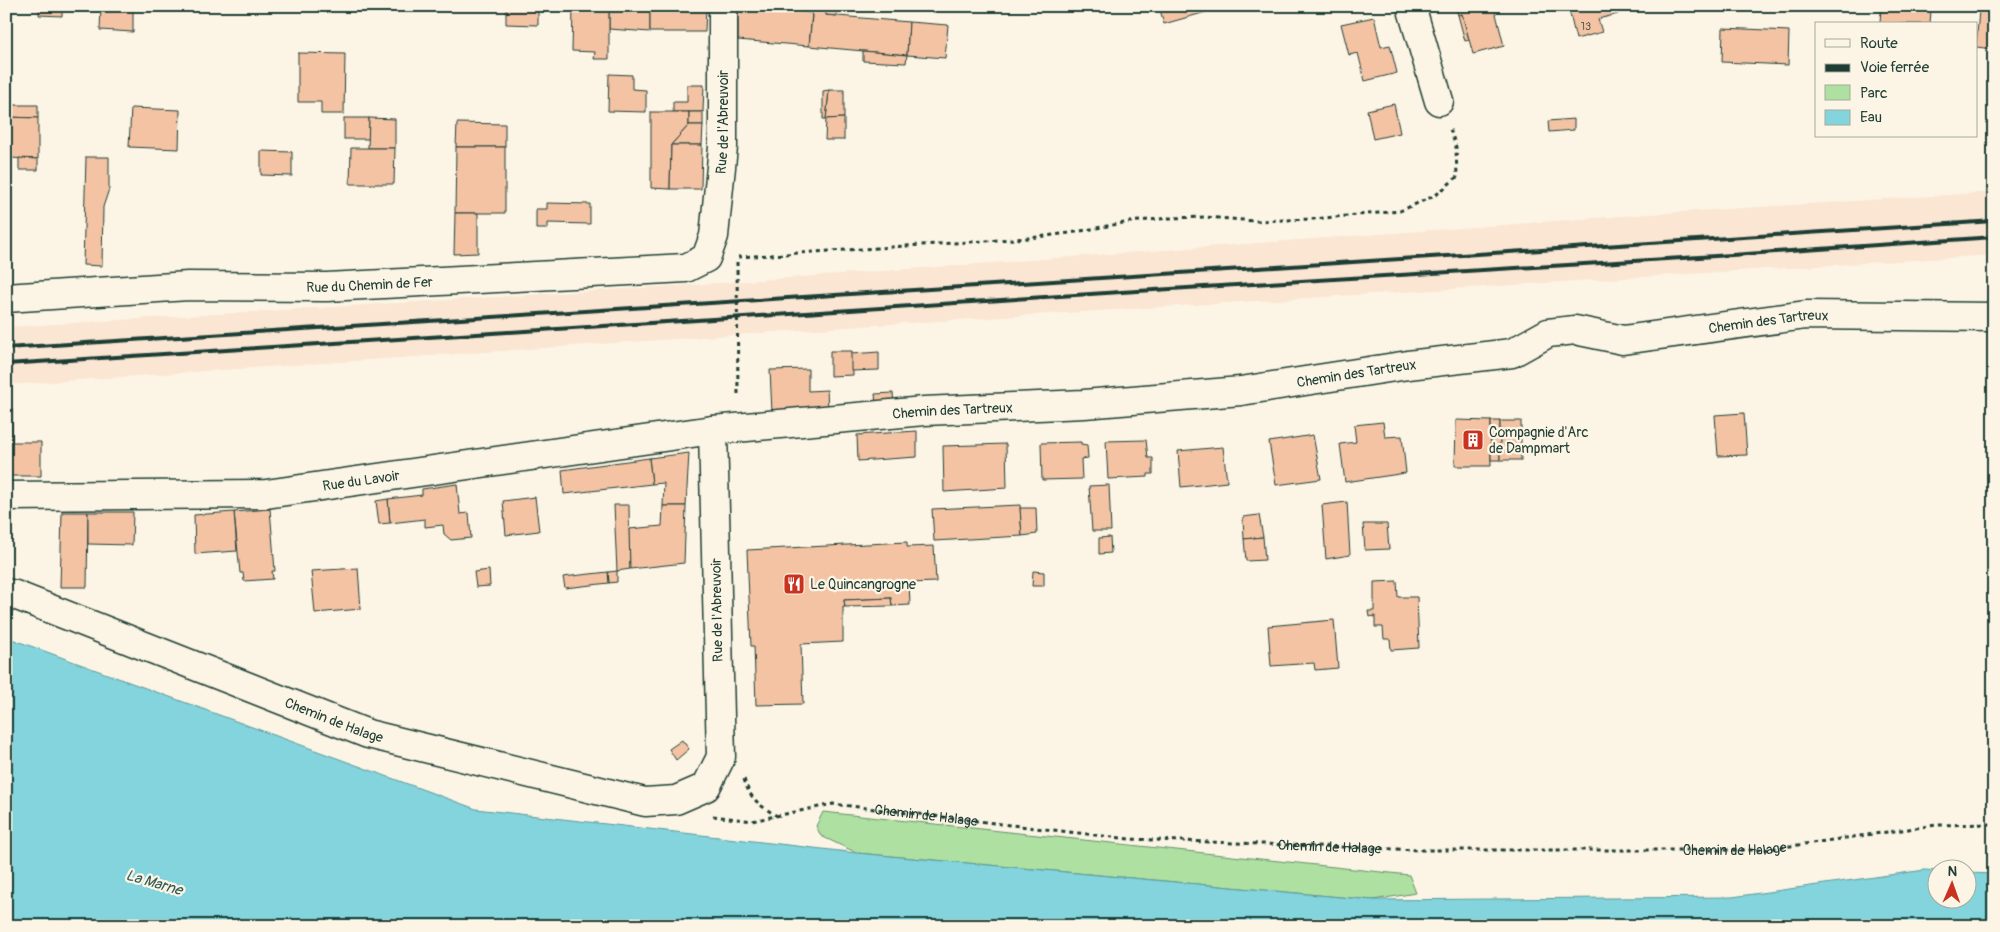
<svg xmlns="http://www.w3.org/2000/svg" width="2000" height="932" font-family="Pangolin,sans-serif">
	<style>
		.built { fill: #fae6d2 }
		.green { fill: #ade0a1; stroke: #668e6a }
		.water { fill: #83d4dd; stroke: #5b9899 }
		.building { fill: #f4c3a4; stroke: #1f3d34 }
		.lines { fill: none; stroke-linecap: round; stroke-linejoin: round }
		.minor-casing { stroke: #1f3d34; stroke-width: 31 }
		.path { stroke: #1f3d34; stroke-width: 3; stroke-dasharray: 4 4; stroke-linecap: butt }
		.minor { stroke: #fcf5e5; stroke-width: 28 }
		.rail { stroke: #1f3d34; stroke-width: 4 }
		.labels { text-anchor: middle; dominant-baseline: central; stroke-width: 4.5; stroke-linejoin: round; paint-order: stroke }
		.number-label { font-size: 11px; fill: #545e50 }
		.street-label { font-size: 14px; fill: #1f3d34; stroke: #fcf5e5 }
		.poi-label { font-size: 14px; fill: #1f3d34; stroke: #fcf5e5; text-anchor: start }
		.water-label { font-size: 15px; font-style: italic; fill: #335b56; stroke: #fcf5e5 }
	</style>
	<rect width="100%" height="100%" fill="#fcf5e5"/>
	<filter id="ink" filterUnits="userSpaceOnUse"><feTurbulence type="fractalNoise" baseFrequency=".02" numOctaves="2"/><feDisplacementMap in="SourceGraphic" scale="10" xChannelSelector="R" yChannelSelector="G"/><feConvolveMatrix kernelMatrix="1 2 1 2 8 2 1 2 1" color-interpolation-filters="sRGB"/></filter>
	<g filter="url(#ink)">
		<polygon class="built" points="1994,192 1994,255 892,324 6,385 6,327 706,284 1635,215"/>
		<polygon class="green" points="823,812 1409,875 1416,893 1373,900 857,853 821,836 816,826"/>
		<polygon class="water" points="6,637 476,809 857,853 1373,900 1732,897 1925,870 1937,871 1938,900 1968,900 1968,873 1994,874 1994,926 6,926"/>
		<g class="building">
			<polygon points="39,6 62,6 62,16 39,15"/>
			<polygon points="101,6 133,6 133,32 100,30"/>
			<polygon points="506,6 538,6 538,25 506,24"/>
			<polygon points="609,6 650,6 650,32 609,29"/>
			<polygon points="650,6 706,6 705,32 650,32"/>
			<polygon points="738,6 812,13 809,46 738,40"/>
			<polygon points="813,6 827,6 826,15 909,22 907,55 809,46"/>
			<polygon points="827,6 837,6 836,16 826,15"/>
			<polygon points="1159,6 1227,6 1164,24"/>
			<polygon points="1455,6 1494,6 1504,46 1473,54 1462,14 1458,15"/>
			<polygon points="1568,6 1620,6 1618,14 1598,19 1602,32 1576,39"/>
			<polygon points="1881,6 1931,10 1930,24 1880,24"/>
			<polygon points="573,7 609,7 609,59 594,59 595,52 572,51"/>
			<polygon points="1979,10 1994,11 1994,49 1976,47"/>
			<polygon points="1462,14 1469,40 1465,41 1458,15"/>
			<polygon points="1374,17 1381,47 1390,45 1397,73 1365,81 1358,53 1349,55 1341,24"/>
			<polygon points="909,22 948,25 945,58 907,55"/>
			<polygon points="1723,28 1789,31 1788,65 1722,62"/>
			<polygon points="863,51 907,55 906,63 863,61"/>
			<polygon points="298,53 345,54 344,114 321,114 321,102 298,102"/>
			<polygon points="609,74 632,75 632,89 646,90 646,112 608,111"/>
			<polygon points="687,85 704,85 703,112 673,112 673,102 687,102"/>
			<polygon points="829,90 844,90 844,118 826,119"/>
			<polygon points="829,90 826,119 823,119 823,91"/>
			<polygon points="1394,104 1400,133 1373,139 1367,110"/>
			<polygon points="6,105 38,105 38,118 6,117"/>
			<polygon points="131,108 180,110 179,149 129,147"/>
			<polygon points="651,112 689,112 689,125 671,145 670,189 651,188"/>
			<rect x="689" y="112" width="14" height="13"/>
			<polygon points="6,117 38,118 38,159 6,158"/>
			<rect x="344" y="118" width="25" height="21"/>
			<polygon points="369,118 395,119 395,148 368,148"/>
			<polygon points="844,118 844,140 825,140 826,119"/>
			<polygon points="1574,119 1574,130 1549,132 1548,121"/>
			<polygon points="457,123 505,124 505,147 456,147"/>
			<polygon points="689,125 703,125 702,145 671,145"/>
			<polygon points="671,145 702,145 701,189 670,189"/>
			<polygon points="456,147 505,147 505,213 455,213"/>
			<polygon points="351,148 395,148 394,184 350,184"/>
			<polygon points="261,151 292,152 292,176 261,175"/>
			<polygon points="86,157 109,157 109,189 103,207 102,266 83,265"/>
			<polygon points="19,158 38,159 38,170 19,170"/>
			<polygon points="547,203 590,204 590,224 548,223 548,229 536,229 536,209 547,209"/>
			<polygon points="455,213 478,213 478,253 454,254"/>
			<polygon points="830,351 852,351 853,375 830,376"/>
			<polygon points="879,352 879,370 851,371 851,354"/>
			<polygon points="808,369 808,391 827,390 828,409 772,413 770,370"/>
			<polygon points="893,393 894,404 876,405 875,394"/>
			<polygon points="6,408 12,408 12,442 41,442 41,476 6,476"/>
			<polygon points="1744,413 1747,455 1718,456 1715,415"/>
			<polygon points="1456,420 1491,421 1491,466 1455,466"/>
			<rect x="1491" y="421" width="9" height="39"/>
			<rect x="1500" y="421" width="21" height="39"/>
			<polygon points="1383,422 1385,437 1402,436 1406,473 1345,482 1340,444 1356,442 1354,425"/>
			<polygon points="917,431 917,457 858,461 857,435"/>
			<polygon points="1313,435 1321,479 1276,485 1269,442"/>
			<polygon points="1146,440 1148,458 1153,458 1153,474 1148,474 1148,477 1108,479 1106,441"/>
			<polygon points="1081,442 1081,444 1087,445 1088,458 1081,459 1082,479 1042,480 1041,443"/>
			<polygon points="1006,444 1007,488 944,492 943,446"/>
			<polygon points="1223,447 1227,482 1181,487 1178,451"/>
			<polygon points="689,453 686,506 663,506 664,483 652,484 649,458"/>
			<polygon points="649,458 652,484 564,494 562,470"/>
			<polygon points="457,484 460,514 469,513 471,538 451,540 444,534 443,525 425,527 425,519 390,523 388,499 422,495 422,489"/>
			<polygon points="1109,485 1111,531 1092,531 1089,486"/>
			<polygon points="535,497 539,531 506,535 503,501"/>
			<polygon points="388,499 390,523 379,524 376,501"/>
			<polygon points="1347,502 1350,555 1326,559 1322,505"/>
			<polygon points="614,505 629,505 630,569 617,571"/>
			<polygon points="1020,505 1022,536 934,541 932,509"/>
			<polygon points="663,506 686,506 684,563 630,569 629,529 662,526"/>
			<polygon points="1020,508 1036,508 1037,534 1022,536"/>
			<polygon points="270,509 275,571 272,571 273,579 244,581 243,573 240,573 234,512"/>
			<polygon points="62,512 88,512 87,587 60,587"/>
			<polygon points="88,512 133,512 132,545 88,544"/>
			<polygon points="234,512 237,551 195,554 194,515"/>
			<polygon points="1259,515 1263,537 1244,539 1243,517"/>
			<polygon points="1363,524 1387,524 1389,549 1365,550"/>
			<polygon points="1110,537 1111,553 1099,554 1099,538"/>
			<polygon points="1263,537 1265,560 1246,561 1244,539"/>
			<polygon points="907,542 907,547 934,546 936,582 909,583 910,605 892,606 891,598 844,600 845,607 843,607 843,642 801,644 803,704 756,705 754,646 751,646 747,550"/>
			<polygon points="358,568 361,609 315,613 311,571"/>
			<polygon points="489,570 490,586 476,587 474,572"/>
			<polygon points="617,571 617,582 609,583 608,572"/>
			<polygon points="1033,571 1044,572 1044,586 1032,586"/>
			<polygon points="608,572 609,583 565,588 563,577"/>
			<polygon points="1397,581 1398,597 1417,597 1419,648 1391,650 1390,639 1384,639 1383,627 1375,627 1375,616 1369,617 1368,611 1374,611 1374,582"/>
			<polygon points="891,598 892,606 845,607 844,600"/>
			<polygon points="1334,620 1338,668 1315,670 1314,663 1271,666 1268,626"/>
			<polygon points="682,740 689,749 676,760 669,749"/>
		</g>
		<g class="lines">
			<g class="minor-casing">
				<g id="minor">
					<polyline points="1411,6 1439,101"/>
					<path id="s2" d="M6,298L188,286L327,287L686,268L706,258L714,236L723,147V6"/>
					<path id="s3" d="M6,496L266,494L713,430L924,411L1084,404L1241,391L1408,365L1512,353L1548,333L1575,330L1623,340L1806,315L1994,317"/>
					<path id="s4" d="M6,593L15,595L368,734L645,802L676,800L706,787L721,757L713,430"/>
				</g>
			</g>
			<g class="path">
				<polyline points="738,257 1030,238 1070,233 1129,222 1169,218 1206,217 1255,221 1314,219 1400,211 1436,195 1457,177 1456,147 1449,126"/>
				<polyline points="737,262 738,398"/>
				<path d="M744,779C750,799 759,805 777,816"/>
				<path id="s1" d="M713,816L752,821L833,804L1129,839L1421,850H1763L1936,825L1994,824"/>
			</g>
			<use href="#minor" class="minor"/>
			<g class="rail">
				<polyline points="6,348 1994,221"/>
				<polyline points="6,364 744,317 1121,292 1732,255 1994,237"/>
			</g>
		</g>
	</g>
	<defs>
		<g id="building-square" transform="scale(1.125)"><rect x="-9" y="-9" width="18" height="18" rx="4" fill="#c8321e" stroke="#fcf5e5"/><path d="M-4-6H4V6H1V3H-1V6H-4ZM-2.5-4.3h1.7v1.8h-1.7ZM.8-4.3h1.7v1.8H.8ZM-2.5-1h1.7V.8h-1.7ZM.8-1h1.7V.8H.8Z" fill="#fff"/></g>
		<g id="restaurant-square" transform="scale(1.125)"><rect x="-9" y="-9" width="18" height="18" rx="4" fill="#c8321e" stroke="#fcf5e5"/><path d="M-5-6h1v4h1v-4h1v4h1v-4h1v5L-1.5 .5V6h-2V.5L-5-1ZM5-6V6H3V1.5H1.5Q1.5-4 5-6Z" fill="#fff"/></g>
	</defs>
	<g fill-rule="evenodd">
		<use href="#building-square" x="1473" y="440"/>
		<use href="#restaurant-square" x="794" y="584"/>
	</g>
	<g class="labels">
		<g class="number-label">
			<text x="1586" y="26">13</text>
		</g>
		<g class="street-label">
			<text stroke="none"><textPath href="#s2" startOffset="841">Rue de l'Abreuvoir</textPath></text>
			<text stroke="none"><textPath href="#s2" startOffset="364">Rue du Chemin de Fer</textPath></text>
			<text stroke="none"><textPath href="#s3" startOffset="1779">Chemin des Tartreux</textPath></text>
			<text stroke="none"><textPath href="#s3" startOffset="1358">Chemin des Tartreux</textPath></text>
			<text stroke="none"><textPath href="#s3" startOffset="952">Chemin des Tartreux</textPath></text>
			<text stroke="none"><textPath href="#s3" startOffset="356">Rue du Lavoir</textPath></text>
			<text transform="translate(717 610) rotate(-91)">Rue de l'Abreuvoir</text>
			<text stroke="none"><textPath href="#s4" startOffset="352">Chemin de Halage</textPath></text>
			<text stroke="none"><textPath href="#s1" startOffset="216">Chemin de Halage</textPath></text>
			<text stroke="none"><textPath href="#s1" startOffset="621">Chemin de Halage</textPath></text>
			<text stroke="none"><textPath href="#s1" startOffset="1026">Chemin de Halage</textPath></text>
		</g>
		<g class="poi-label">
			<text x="1489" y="432">Compagnie d'Arc<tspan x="1489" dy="16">de Dampmart</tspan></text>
			<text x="810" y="584">Le Quincangrogne</text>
		</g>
		<g class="water-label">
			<text transform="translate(154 883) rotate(16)">La Marne</text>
		</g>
	</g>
	<rect width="2000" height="932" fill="none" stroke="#fcf5e5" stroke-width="25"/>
	<rect x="12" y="12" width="1975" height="907" fill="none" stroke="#1f3d34" stroke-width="2" filter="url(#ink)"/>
	<rect x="1815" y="22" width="162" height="115" fill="#fcf5e5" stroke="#a4ab9e"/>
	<rect x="1825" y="39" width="25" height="8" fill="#fcf5e5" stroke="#a4ab9e"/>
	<text x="1860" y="48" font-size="15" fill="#1f3d34">Route</text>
	<rect x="1825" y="64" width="25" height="8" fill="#1f3d34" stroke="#a4ab9e"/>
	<text x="1860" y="72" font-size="15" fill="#1f3d34">Voie ferrée</text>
	<rect x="1825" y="85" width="25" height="15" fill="#ade0a1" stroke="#a4ab9e"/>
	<text x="1860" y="98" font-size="15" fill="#1f3d34">Parc</text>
	<rect x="1825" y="110" width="25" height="15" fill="#83d4dd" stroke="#a4ab9e"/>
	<text x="1860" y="122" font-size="15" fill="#1f3d34">Eau</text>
	<g transform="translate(1952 884) rotate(2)"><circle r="24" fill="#fcf5e5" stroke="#a4ab9e"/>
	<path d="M0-4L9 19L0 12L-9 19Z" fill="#c8321e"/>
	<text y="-8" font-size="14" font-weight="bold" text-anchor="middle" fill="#1f3d34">N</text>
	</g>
</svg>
